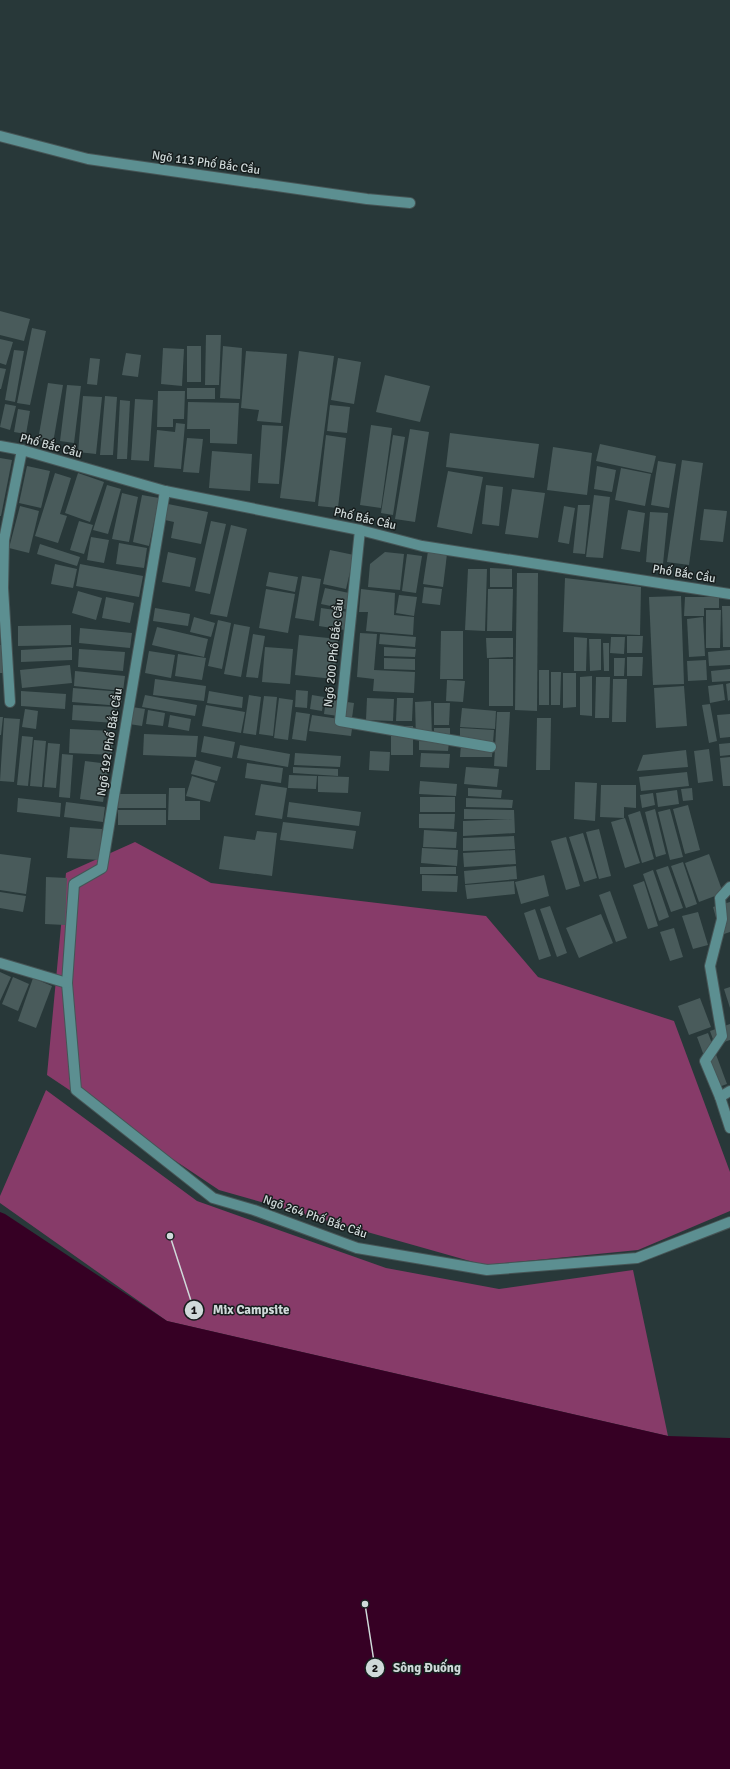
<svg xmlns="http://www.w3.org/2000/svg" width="730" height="1769" font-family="Signika,sans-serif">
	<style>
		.green { fill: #873b69 }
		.water { fill: #360024 }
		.building { fill: #495b5b }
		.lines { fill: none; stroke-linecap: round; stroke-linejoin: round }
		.minor-casing { stroke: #465556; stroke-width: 12 }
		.minor { stroke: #5c8f91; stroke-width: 10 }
		.labels { text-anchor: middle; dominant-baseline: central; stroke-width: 3; stroke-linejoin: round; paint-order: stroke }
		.street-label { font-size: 12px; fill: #d0dada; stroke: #171e1e }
		.leader { fill: none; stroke: #d0dada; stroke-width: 1.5 }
		.callout-dot { fill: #d0dada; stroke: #171e1e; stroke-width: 1.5 }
		.mark-label { font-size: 12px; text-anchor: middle; font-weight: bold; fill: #111 }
		.callout-label { font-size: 13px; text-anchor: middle; font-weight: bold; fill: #d0dada; stroke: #171e1e; stroke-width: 3; stroke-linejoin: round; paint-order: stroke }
	</style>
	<rect width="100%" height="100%" fill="#283839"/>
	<g class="green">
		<polygon points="135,842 211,883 486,916 538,977 674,1021 730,1172 730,1211 638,1250 484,1265 219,1190 47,1075 66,873"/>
		<polygon points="46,1090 197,1201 386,1268 499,1289 633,1270 668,1436 167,1321 0,1203 0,1196"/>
	</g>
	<polygon class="water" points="0,1212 5,1214 167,1321 668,1436 730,1438 730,1769 0,1769"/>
	<g class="building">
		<polygon points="0,311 30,319 24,341 0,335"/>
		<polygon points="32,328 46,331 30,405 17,403"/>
		<polygon points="206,335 221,335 219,385 205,385"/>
		<polygon points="0,339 13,342 6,365 0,363"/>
		<rect x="187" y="346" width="14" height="36"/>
		<polygon points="223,346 242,348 240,399 220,398"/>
		<polygon points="163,348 184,349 182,386 161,384"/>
		<polygon points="14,350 24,351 15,402 5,400"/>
		<polygon points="246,351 287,354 281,423 257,421 259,410 241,408"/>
		<polygon points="299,351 334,356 315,502 280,498"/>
		<polygon points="126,353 141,355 138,377 122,375"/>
		<polygon points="90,358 100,359 97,385 87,384"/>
		<polygon points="338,358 361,362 354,404 331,400"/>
		<polygon points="0,368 6,369 1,389 0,389"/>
		<polygon points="385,375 430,386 420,422 376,412"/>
		<polygon points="48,383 63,385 53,443 38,440"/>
		<polygon points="67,385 81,386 74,443 60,441"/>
		<rect x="187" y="388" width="28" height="11"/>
		<polygon points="158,391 185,391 184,419 173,419 173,427 157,427"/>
		<polygon points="83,396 102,397 96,454 78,452"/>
		<polygon points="105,396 117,397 113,455 100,455"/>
		<polygon points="135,399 153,400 149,461 131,460"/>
		<polygon points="120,400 130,401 127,459 117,459"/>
		<polygon points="188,402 239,403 237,444 210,443 210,429 187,429"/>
		<polygon points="5,404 16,406 10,430 0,427"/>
		<polygon points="330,405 350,407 347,433 327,431"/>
		<polygon points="18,409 30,411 26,434 14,432"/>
		<polygon points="176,423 185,424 181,469 154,467 157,430 175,432"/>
		<polygon points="262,425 283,426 279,484 258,483"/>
		<polygon points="371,425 392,428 381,508 360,505"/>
		<polygon points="410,429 429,432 415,522 395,519"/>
		<polygon points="450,433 539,444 534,478 446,467"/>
		<polygon points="326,435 346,438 338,508 318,506"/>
		<polygon points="393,435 405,437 393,515 381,513"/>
		<polygon points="187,438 203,439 199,473 183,472"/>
		<polygon points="600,444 656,456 652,473 596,461"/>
		<polygon points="553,447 592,453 587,495 547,490"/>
		<polygon points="212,451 252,454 250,491 209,488"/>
		<polygon points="0,458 12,460 1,516 0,516"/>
		<polygon points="682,460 703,463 689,565 667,562"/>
		<polygon points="658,461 676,464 669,508 651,505"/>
		<polygon points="27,466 50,471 41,508 19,503"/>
		<polygon points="597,466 616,470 612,492 594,489"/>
		<polygon points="621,468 651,474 645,506 615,500"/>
		<polygon points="448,471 483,477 472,534 437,527"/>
		<polygon points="55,473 71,478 60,514 67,516 58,543 35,536"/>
		<polygon points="78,473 104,482 90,522 65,513"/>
		<polygon points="107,485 121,489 108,534 93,530"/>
		<polygon points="486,485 503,487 499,526 482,524"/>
		<polygon points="512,489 545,493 538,538 505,534"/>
		<polygon points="122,493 138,497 129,542 112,539"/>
		<polygon points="142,495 159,498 149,546 133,542"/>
		<polygon points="594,495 610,497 603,558 586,557"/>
		<polygon points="168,504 208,512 201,544 171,538 174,522 165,520"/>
		<polygon points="578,505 590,505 585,554 573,553"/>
		<polygon points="20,506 39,511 29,553 9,548"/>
		<polygon points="564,506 575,508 569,544 558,542"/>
		<polygon points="704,509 727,511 723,542 700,540"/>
		<polygon points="628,510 645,513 640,552 621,549"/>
		<polygon points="650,512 668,513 663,564 646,562"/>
		<polygon points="79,521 93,525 84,554 70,550"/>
		<polygon points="211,521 226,524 210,594 195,591"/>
		<polygon points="231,525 247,529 227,617 210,614"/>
		<polygon points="91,537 109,540 104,563 87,560"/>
		<polygon points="119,543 147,548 144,568 116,564"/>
		<polygon points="40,544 80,557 77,566 37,554"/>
		<polygon points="330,550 354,555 346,589 323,584"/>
		<polygon points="428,551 447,554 443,587 423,584"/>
		<polygon points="168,552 196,558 190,587 162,582"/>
		<polygon points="385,552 404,554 400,590 368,587 370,564"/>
		<polygon points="407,554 422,556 416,593 402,591"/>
		<polygon points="55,564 77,569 73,588 51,584"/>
		<polygon points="80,564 143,576 139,597 76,586"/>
		<polygon points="490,568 512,569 512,587 490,587"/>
		<polygon points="468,569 487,569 485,631 465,630"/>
		<polygon points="269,572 298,577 295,592 266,586"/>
		<polygon points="517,573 538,573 537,711 515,710"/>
		<polygon points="302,576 321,579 314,621 295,618"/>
		<polygon points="565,578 641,587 640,635 563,632"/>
		<polygon points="424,587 442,589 440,605 422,603"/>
		<polygon points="325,588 354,594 350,610 321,604"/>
		<polygon points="266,589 295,594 288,633 259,628"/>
		<polygon points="361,589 395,593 394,615 414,617 413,635 366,631 368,612 359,612"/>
		<polygon points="488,589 513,589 512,631 487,631"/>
		<polygon points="78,591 102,598 96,620 72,613"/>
		<polygon points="399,595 417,597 414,616 396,613"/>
		<polygon points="681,596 684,684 653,685 649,597"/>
		<polygon points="106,597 134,603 130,623 102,618"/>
		<polygon points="685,597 719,597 719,608 704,608 704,616 684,616"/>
		<polygon points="722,606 730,606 730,647 723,647"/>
		<polygon points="155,608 190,614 188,626 153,621"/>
		<polygon points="321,608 348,612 345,630 319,626"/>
		<polygon points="706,610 721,610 720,648 706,648"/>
		<polygon points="194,617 215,623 211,637 190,632"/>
		<polygon points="703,617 705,656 689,657 687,619"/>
		<polygon points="218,620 231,623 222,669 208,666"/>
		<polygon points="234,624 250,627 241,677 224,674"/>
		<polygon points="71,625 71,645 18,646 18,626"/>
		<polygon points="157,627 208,639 204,657 152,645"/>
		<polygon points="80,628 132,633 130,648 79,643"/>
		<polygon points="441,631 463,631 463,679 440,679"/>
		<polygon points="360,633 377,634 374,670 415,672 414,693 373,691 374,679 357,677"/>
		<polygon points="253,634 265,636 258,678 246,677"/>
		<polygon points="380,634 416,637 415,647 379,644"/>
		<polygon points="299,635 338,639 334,679 295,675"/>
		<polygon points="627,636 643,636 642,653 627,653"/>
		<polygon points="574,637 587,638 586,671 574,671"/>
		<polygon points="611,637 625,637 624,654 610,653"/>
		<polygon points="486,638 513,638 513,657 487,658"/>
		<polygon points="589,639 601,639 601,670 590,671"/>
		<polygon points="603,643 609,643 609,671 604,671"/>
		<rect x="0" y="645" width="5" height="28"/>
		<polygon points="72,647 72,660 21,662 21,650"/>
		<polygon points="265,647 293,649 290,684 262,682"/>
		<polygon points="384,647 416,649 415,657 384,656"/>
		<polygon points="79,649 125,652 123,671 78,667"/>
		<polygon points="730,650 730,665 709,666 708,652"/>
		<polygon points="149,651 175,655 171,678 145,673"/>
		<polygon points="178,654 206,658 202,680 175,676"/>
		<polygon points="627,657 643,657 642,676 627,676"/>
		<polygon points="384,658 415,659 415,670 384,669"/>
		<polygon points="614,658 625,658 624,676 614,676"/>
		<rect x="489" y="659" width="24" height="47"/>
		<polygon points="706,660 707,680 688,681 687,661"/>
		<polygon points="70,665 72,683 22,688 20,670"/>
		<polygon points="730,669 730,681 712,682 711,671"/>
		<rect x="539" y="670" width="10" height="35"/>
		<polygon points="75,671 125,676 123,691 74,686"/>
		<polygon points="551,672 561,672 560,705 551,705"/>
		<polygon points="563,673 576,673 576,707 563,708"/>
		<polygon points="592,676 592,716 580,715 580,677"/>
		<polygon points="596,677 610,677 609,718 595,718"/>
		<polygon points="155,679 206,686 204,701 153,695"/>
		<polygon points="613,679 627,679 626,722 612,722"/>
		<polygon points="447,680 465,681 463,702 446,701"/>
		<polygon points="730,683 730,700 728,701 726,684"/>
		<polygon points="723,684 725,700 710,703 708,686"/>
		<polygon points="684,686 687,726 656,728 654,688"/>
		<polygon points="73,688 122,692 121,706 72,702"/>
		<polygon points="296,690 308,691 307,708 295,707"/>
		<polygon points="21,691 66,694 65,709 21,706"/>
		<polygon points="209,691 243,697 242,708 207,703"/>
		<polygon points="145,695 197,705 195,716 142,707"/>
		<polygon points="249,695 261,697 256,735 243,733"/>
		<polygon points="312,695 324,697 322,711 310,709"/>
		<polygon points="264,696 277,697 273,736 259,734"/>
		<polygon points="279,698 293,700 288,740 274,738"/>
		<polygon points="367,698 394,699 393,721 366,720"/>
		<polygon points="397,698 413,698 412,721 396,721"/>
		<polygon points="326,699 354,703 352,718 324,714"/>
		<polygon points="431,701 432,739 416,739 415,702"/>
		<polygon points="434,703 450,703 449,725 434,725"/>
		<polygon points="710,704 717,741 709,743 702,705"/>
		<polygon points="73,705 117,707 115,723 72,720"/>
		<polygon points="206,705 245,712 241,733 202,726"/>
		<polygon points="132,707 145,709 142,726 129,724"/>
		<polygon points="462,708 496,711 495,729 460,727"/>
		<polygon points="25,709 38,711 36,729 22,727"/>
		<polygon points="148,710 165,713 163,726 146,724"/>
		<polygon points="296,712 310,714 306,741 292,739"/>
		<polygon points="497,712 510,712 507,767 494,766"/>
		<polygon points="730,714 730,737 720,738 717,715"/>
		<polygon points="170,715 191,719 189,731 168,727"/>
		<polygon points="312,715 353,721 351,736 309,731"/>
		<polygon points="0,717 3,717 1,735 0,735"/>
		<polygon points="4,718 20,719 14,782 0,781"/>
		<polygon points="537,718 551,718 550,770 536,770"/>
		<rect x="391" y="726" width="22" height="29"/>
		<polygon points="434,728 450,728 450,741 434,740"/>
		<polygon points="460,728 494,730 493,743 460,741"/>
		<polygon points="70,729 113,731 112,755 69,753"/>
		<polygon points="144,734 198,736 196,757 143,755"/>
		<polygon points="22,736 33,737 28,786 17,785"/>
		<polygon points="204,736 235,742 232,758 201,752"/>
		<polygon points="34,740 46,741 42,787 30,786"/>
		<polygon points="419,741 449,742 448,751 419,750"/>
		<polygon points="48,743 60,744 56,788 44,787"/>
		<polygon points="730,743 730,755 720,756 719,744"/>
		<polygon points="461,744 493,744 492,757 460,757"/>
		<polygon points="240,745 290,754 288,767 237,758"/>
		<polygon points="709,749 713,781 698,783 694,751"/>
		<polygon points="686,750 688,767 637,771 643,755"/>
		<polygon points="370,751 390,752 389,771 369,770"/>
		<polygon points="295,753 341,756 340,767 294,765"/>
		<polygon points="421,753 450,754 449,768 420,767"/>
		<polygon points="62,754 73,755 70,798 59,797"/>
		<polygon points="730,757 730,786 723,786 720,758"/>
		<polygon points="195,760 221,767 217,781 191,774"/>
		<polygon points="85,761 109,764 103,802 80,799"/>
		<polygon points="247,763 283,768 281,783 245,778"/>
		<polygon points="293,767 338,769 338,776 293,773"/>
		<polygon points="466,767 499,769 497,787 464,784"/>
		<polygon points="687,772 689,786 641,791 639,777"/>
		<polygon points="289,775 317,776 316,789 288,788"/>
		<polygon points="192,776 215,783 210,802 186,796"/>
		<polygon points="318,776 349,777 348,793 318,792"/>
		<polygon points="420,781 457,784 456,796 419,794"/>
		<polygon points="575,782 597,783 595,821 574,819"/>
		<polygon points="261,784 287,788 282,819 255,815"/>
		<polygon points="601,785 636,785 636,808 624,807 624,818 600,817"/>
		<polygon points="169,788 185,788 185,801 200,801 200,820 168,820"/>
		<polygon points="468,788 502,790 501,798 468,796"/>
		<polygon points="692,788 693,800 683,801 681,789"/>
		<polygon points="677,790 679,804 658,807 656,793"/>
		<polygon points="653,793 655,805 642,808 640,795"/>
		<polygon points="119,794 166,794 166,808 118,808"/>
		<rect x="420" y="797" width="35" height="15"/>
		<polygon points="18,798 61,803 60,817 17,812"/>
		<polygon points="466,798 513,800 512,808 466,807"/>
		<polygon points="66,802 105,807 103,822 64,817"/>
		<polygon points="289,802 361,812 359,826 287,817"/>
		<polygon points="688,805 700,850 685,854 673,809"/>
		<polygon points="464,809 514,810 515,833 463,836 463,821 513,819 464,819"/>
		<polygon points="655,809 666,854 656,857 645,812"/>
		<polygon points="670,809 683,857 670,860 658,812"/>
		<rect x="118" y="810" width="48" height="15"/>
		<polygon points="640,811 654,859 642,863 628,815"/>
		<polygon points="419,814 455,814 454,829 419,828"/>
		<polygon points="625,818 640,863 625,868 611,822"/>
		<polygon points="283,822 356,831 353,849 280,840"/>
		<polygon points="70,827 102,829 100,860 67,858"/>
		<polygon points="599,829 611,876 599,879 586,832"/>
		<polygon points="424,830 457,832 456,848 423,847"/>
		<polygon points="257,831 277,833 272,876 219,869 224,836 255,840"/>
		<polygon points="583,833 597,878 584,882 569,837"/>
		<polygon points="514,836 515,849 463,851 463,838"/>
		<polygon points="566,837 580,886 566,890 551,841"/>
		<polygon points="422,848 458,850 457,866 421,863"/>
		<polygon points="515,850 516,864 464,867 463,853"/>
		<polygon points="0,854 31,858 26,894 0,890"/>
		<polygon points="709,854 723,893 699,902 685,863"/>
		<polygon points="683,862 697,904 686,908 671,866"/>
		<polygon points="516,866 517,879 465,884 464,871"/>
		<polygon points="668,866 683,908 671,912 656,870"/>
		<rect x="420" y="867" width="36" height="7"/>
		<polygon points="653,870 669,917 659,921 643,874"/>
		<polygon points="422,875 458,876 457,892 422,891"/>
		<polygon points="544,875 549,896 521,904 515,882"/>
		<polygon points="46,877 67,878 65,925 45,924"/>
		<polygon points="514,881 515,894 467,899 465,885"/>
		<polygon points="644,881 658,926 648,929 633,885"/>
		<polygon points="610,891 627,938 616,942 599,895"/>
		<polygon points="0,892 26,896 23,912 0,908"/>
		<polygon points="730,902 730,932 721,935 713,907"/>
		<polygon points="550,906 567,953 557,957 540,909"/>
		<polygon points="535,909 551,956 539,960 524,913"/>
		<polygon points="698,912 708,945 693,949 682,916"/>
		<polygon points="601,914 613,943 579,958 566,928"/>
		<polygon points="674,928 683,957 670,961 660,932"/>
		<polygon points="0,972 11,977 0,1001"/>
		<polygon points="13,977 29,984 18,1011 2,1004"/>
		<polygon points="33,978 52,986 36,1028 18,1021"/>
		<polygon points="730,987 730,1008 724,989"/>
		<polygon points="700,998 711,1027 689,1035 678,1006"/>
		<polygon points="730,1024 730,1040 715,1045 710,1031"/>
		<polygon points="708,1033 727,1084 716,1088 697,1037"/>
	</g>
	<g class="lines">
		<g class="minor-casing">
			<g id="minor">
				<polyline points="0,136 88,159 367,199 410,203"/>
				<polyline points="0,446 22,450 165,491 360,530 422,546 730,594"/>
				<polyline points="165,491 102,868 74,884 67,983 76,1090 213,1198 254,1210 357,1248 487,1270 637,1258 730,1222"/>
				<polyline points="360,530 340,721 491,747"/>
				<polyline points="10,702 3,588 4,540 22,450"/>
				<polyline points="0,963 67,983"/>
				<polyline points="730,1091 720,1097 730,1128"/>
				<polyline points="720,1097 705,1061 722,1036 710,966 722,919 720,898 730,887"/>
			</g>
		</g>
		<use href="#minor" class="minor"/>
	</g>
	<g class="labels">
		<g class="street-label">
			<text transform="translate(206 163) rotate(8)">Ngõ 113 Phố Bắc Cầu</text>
			<text transform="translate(51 446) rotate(15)">Phố Bắc Cầu</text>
			<text transform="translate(365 519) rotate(13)">Phố Bắc Cầu</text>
			<text transform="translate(684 574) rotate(9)">Phố Bắc Cầu</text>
			<text transform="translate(334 653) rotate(-84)">Ngõ 200 Phố Bắc Cầu</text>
			<text transform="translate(110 742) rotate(-81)">Ngõ 192 Phố Bắc Cầu</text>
			<text transform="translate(315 1217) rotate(19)">Ngõ 264 Phố Bắc Cầu</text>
		</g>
	</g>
	<path class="leader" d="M170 1236L194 1310M365 1604L375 1668"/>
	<g class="callout-dot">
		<circle cx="170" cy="1236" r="4"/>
		<circle cx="365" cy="1604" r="4"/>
		<circle cx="194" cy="1310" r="10"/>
		<circle cx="375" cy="1668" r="10"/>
	</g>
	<g class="mark-label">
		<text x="194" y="1314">1</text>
		<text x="375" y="1672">2</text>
	</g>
	<g class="callout-label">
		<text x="251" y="1314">Mix Campsite</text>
		<text x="427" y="1672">Sông Đuống</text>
	</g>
</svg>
